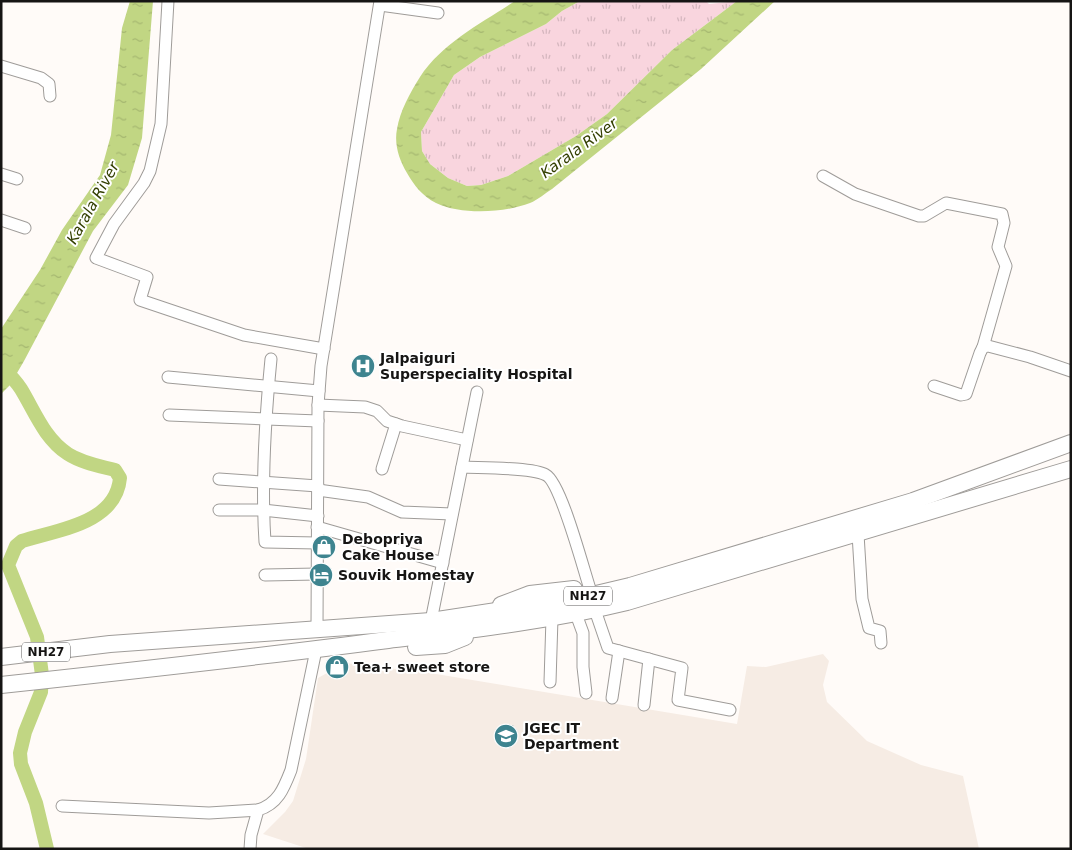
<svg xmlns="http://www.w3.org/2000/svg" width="1072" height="850" font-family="'DejaVu Sans',sans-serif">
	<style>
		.built { fill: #f6ece4 }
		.grass { fill: url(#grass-tufts) }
		.water { fill: url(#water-ripples) }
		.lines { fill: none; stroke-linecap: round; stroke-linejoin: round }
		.river { stroke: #c1d683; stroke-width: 14 }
		.minor-casing { stroke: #9f9c99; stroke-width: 13 }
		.highway-casing { stroke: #9f9c99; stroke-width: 18 }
		.minor { stroke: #fff; stroke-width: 11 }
		.highway { stroke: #fff; stroke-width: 16 }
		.labels { text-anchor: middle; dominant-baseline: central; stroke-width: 4; stroke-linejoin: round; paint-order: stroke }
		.shield { fill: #fff; stroke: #5c5b5a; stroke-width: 1 }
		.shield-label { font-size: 12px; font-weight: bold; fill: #161514 }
		.poi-label { font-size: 14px; font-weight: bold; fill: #161514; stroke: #fff; text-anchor: start }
		.water-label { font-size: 15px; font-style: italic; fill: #333f00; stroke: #fff }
	</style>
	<defs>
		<pattern id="grass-tufts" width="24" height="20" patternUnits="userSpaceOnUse" patternTransform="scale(1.25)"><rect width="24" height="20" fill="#f9d5de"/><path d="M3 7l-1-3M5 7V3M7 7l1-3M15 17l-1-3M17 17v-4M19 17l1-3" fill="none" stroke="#d5b6be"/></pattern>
		<pattern id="water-ripples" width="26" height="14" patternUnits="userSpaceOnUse" patternTransform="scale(1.25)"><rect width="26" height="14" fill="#c1d683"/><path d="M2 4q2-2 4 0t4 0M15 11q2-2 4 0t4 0" fill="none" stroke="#a5b770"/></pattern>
	</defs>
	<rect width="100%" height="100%" fill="#fffbf8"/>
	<polygon class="built" points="823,654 829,661 823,685 827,702 867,741 921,765 963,776 979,849 309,849 263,834 285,812 293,801 306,759 318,678 345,663 430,673 737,724 747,666 766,667"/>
	<polygon class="grass" points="580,1 706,1 709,4 737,1 672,50 607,114 576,136 508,176 481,185 467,186 448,178 430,164 422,151 421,132 454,75 480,57 546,24 562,11"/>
	<g class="water">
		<polygon points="130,1 153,1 142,138 128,185 93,231 24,361 10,385 1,394 1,329 40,270 62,230 100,175 111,135 122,28"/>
		<path d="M515,1H580L562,11L546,24L480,57L454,75L421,132L422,151L430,164L448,178L467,186L481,185L508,176L576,136L607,114L672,50L737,1H775L701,69L552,189C545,193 538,200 530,203C504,213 461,215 436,203C422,196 414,185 407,173C399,160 394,144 397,129C400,111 410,93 420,77C442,43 482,23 515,1Z"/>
	</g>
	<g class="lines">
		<path class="river" d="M1,366C8,373 16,381 21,389C35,412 44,438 68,454C82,463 100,466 115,470L120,478C116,524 56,530 22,541L16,546L8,565L37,637L42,675L41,692L25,732L20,753L21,764L36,803L47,849"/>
		<g class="minor-casing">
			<g id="minor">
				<polyline points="168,1 161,124 150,171 144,183 114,224 96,258 147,277 140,300 244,335 324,349"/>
				<polyline points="380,5 438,13"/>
				<polyline points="1,66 41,78 49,84 50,96"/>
				<polyline points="1,174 17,179"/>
				<polyline points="823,176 855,194 919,216 924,216 946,203 1002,214 1004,223 998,247 1006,266 983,347"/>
				<polyline points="1,220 25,228"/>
				<path d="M271,359C265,420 261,481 265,542L317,543"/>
				<polyline points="168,377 319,391"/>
				<polyline points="934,386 961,395 966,394 980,353 983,347 988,346 1030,357 1071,371"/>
				<polyline points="318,405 365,407 377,411 387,421 402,426 467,440"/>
				<polyline points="169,415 318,421"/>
				<path d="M462,467C480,468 532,467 546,475C561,483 583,568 590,589"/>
				<polyline points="382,469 396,424"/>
				<polyline points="219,479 318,486"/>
				<polyline points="318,490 368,497 402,512 452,514"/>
				<polyline points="219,510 263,510 318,516"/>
				<polyline points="317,527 443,563"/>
				<polyline points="858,534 862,599 869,628 880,631 881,643"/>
				<polyline points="265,575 317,574"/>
				<polyline points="595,610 608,648 682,668 678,700 730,710"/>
				<polyline points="576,614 583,633 583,667 586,693"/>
				<polyline points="431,621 477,392"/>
				<polyline points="317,629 318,405 321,366 380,1"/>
				<polyline points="550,682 552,618"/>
				<polyline points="612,698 619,651"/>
				<polyline points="644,705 649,659"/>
				<polyline points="62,806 209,813 258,810"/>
				<path d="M250,849L251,835L258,810C278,804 284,788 291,770L316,650"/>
			</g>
		</g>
		<g class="highway-casing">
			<g id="highway">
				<polyline points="501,605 530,594 574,589"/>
				<polyline points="416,647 445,645 465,637"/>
				<polyline points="1,657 110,644 431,621 575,599 630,586 913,501 1071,443"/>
				<path d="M1,685C130,671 259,657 388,640C468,630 549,621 627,602L1071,469"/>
			</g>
		</g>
		<use href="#minor" class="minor"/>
		<use href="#highway" class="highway"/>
	</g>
	<defs>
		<g id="hospital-disc" transform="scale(1.25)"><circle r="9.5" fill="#3e848f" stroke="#fff"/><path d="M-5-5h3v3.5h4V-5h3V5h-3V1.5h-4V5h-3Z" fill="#fff"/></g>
		<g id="shop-disc" transform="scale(1.25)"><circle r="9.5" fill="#3e848f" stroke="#fff"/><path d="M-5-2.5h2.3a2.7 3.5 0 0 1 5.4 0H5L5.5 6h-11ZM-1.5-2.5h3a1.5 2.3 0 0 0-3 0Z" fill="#fff"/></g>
		<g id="hotel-disc" transform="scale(1.25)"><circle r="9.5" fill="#3e848f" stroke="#fff"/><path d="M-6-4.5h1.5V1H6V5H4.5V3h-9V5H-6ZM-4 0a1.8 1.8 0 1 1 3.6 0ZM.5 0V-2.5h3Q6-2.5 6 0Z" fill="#fff"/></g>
		<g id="university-disc" transform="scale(1.25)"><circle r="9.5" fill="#3e848f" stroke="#fff"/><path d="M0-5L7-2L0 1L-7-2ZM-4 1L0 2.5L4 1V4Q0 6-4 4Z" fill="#fff"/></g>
	</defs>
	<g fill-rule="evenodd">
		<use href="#hospital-disc" x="363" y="366"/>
		<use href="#shop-disc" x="324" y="547"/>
		<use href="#hotel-disc" x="321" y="575"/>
		<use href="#shop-disc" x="337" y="667"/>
		<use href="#university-disc" x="506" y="736"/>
	</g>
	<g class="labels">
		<g class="shield">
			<rect x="564" y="586.5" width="48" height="19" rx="4"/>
			<rect x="22" y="642.5" width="48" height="19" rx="4"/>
		</g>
		<g class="shield-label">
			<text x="588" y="596">NH27</text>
			<text x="46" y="652">NH27</text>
		</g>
		<g class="poi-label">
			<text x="380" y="358">Jalpaiguri<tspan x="380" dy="16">Superspeciality Hospital</tspan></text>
			<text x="342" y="539">Debopriya<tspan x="342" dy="16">Cake House</tspan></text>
			<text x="338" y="575">Souvik Homestay</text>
			<text x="354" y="667">Tea+ sweet store</text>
			<text x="524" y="728">JGEC IT<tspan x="524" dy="16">Department</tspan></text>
		</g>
		<g class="water-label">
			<text transform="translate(579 148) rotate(-36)">Karala River</text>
			<text transform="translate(93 203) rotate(-61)">Karala River</text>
		</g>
	</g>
	<rect width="1072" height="850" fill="none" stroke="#161514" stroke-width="5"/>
</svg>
